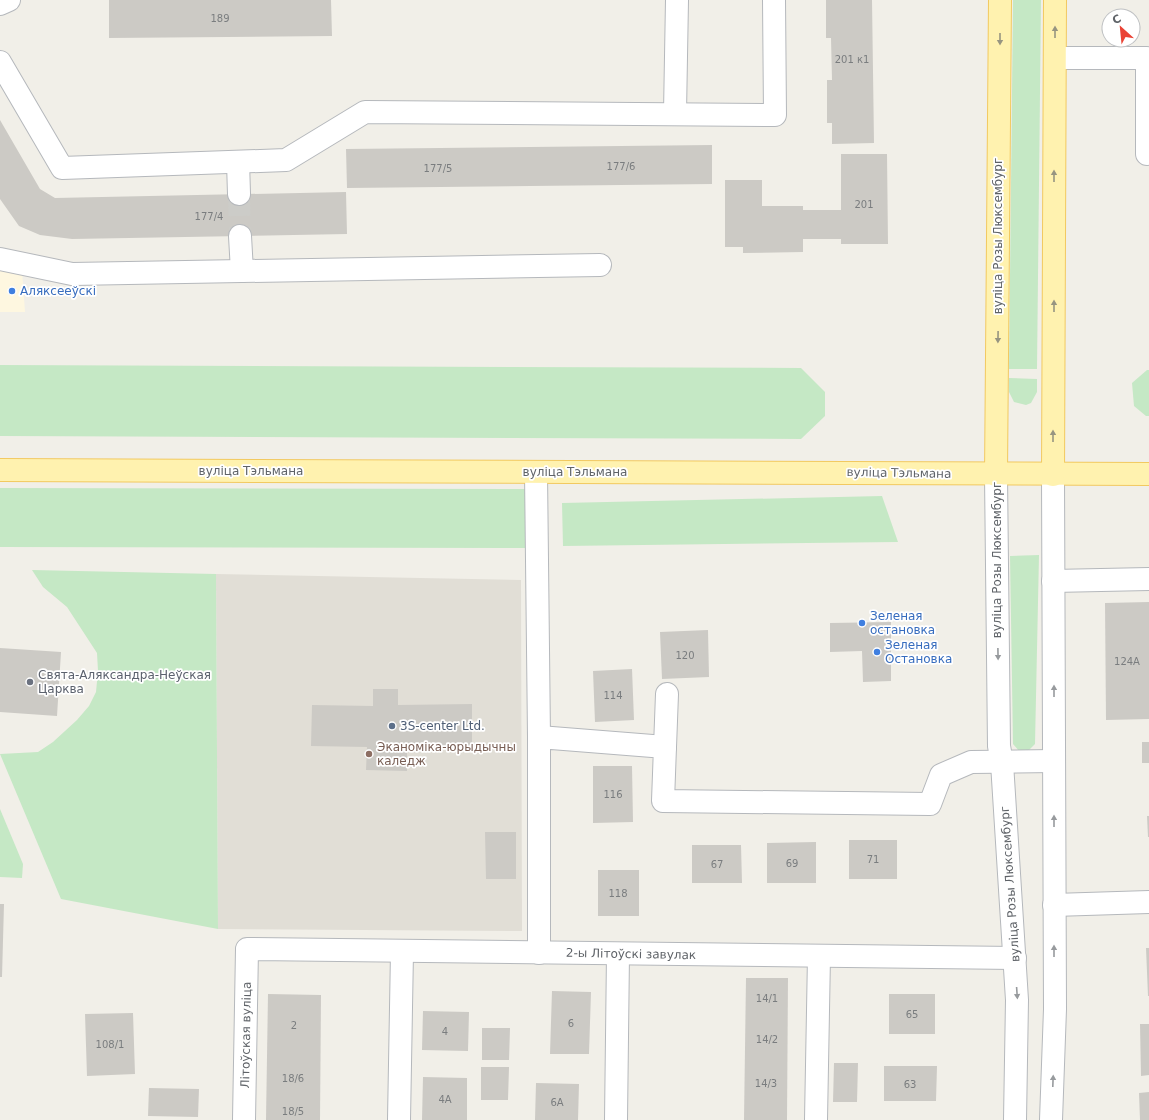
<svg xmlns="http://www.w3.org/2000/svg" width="1149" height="1120" font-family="'DejaVu Sans',sans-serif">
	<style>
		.commercial { fill: #fef7e0 }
		.education { fill: #e1ded6 }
		.green { fill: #c5e8c5 }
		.building { fill: #cccac5 }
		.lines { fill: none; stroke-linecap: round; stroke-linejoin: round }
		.minor-tunnel { stroke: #ccccc8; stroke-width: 22; stroke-dasharray: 22 11; stroke-linecap: butt }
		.minor-casing { stroke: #b5b8bc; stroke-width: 24 }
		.major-casing { stroke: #f2c960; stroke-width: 24 }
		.minor { stroke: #fff; stroke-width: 22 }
		.major { stroke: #fff2af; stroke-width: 22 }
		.oneway { fill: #979581 }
		.oneway2 { fill: #979a9d }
		.shop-dot { fill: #3f7fe0; stroke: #fff; stroke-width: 1.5 }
		.worship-dot { fill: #6b7280; stroke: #fff; stroke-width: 1.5 }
		.service-dot { fill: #5c6f8a; stroke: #fff; stroke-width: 1.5 }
		.education-dot { fill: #8d6e63; stroke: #fff; stroke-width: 1.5 }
		.labels { text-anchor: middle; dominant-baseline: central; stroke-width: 3.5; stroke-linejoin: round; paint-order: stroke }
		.number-label { font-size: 10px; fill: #7a7d7f }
		.street-label { font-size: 12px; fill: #5f6368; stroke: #fff }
		.shop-label { font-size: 12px; fill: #366cbe; stroke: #fff; text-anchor: start }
		.worship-label { font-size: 12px; fill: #5b616d; stroke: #fff; text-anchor: start }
		.service-label { font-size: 12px; fill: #4e5e75; stroke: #fff; text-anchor: start }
		.education-label { font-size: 12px; fill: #785e54; stroke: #fff; text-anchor: start }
	</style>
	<rect width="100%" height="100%" fill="#f1efe8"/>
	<polygon class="commercial" points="0,270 22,270 25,312 0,312"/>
	<polygon class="education" points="216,574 521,580 522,931 218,929"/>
	<g class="green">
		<polygon points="1013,0 1041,0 1037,369 1009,369"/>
		<polygon points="0,365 801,368 825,392 825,416 801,439 0,436"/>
		<polygon points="1147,370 1149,370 1149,416 1146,416 1134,406 1132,383"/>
		<polygon points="1009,378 1037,379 1037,392 1031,403 1026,405 1014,402 1009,392"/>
		<polygon points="0,488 526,489 526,548 0,547"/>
		<polygon points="882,496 898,542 563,546 562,503"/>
		<polygon points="1039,555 1035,744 1027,752 1020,752 1013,744 1010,556"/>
		<polygon points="32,570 216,574 218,929 61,899 0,754 38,752 53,742 77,720 89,706 96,692 98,671 97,653 67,607 43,587"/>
		<polygon points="0,809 23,864 22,878 0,877"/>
	</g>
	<g class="building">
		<polygon points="109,0 331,0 332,36 109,38"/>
		<polygon points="826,0 872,0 874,143 832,144 832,123 827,123 827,80 832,80 831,38 826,38"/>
		<polygon points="0,120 40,189 55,198 346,192 347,234 72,239 40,235 19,226 0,199"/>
		<polygon points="712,145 712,184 347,188 346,149"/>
		<polygon points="841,154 887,154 888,244 841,244 841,239 803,239 803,252 743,253 743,247 725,247 725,180 762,180 762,206 803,206 803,210 841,210"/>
		<polygon points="1149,602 1149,719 1106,720 1105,603"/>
		<polygon points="891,622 891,681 863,682 862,651 830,652 830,623"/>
		<polygon points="708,630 709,677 662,679 660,632"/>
		<polygon points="0,648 61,652 57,716 0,712"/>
		<polygon points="632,669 634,720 595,722 593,671"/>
		<polygon points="373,689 398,689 398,705 472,704 472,746 407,746 407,771 366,770 367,747 311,746 312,705 373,706"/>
		<rect x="1142" y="742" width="7" height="21"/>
		<polygon points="593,766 632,766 633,822 593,823"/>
		<polygon points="1147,816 1149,816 1149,837 1148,837"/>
		<polygon points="485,832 516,832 516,879 486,879"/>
		<rect x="849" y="840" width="48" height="39"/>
		<polygon points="816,842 816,883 767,883 767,843"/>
		<polygon points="692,845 741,845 742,883 692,883"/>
		<rect x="598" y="870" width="41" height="46"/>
		<polygon points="0,904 4,904 2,977 0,977"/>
		<polygon points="1146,948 1149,948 1149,996 1148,996"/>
		<polygon points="746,978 788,978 787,1120 744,1120"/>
		<polygon points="552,991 591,992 589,1054 550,1054"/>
		<polygon points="268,994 321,995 320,1120 266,1120"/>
		<rect x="889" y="994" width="46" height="40"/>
		<polygon points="423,1011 469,1012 468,1051 422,1050"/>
		<polygon points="133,1013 135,1074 87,1076 85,1014"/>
		<polygon points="1140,1024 1149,1024 1149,1075 1141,1076"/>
		<polygon points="482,1028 510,1028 509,1060 482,1060"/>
		<polygon points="834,1063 858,1063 857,1102 833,1102"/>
		<polygon points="884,1066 937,1066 936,1101 884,1101"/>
		<polygon points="481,1067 509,1067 508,1100 481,1100"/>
		<polygon points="423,1077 467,1078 467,1120 422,1120"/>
		<polygon points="536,1083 579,1084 578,1120 535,1120"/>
		<polygon points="149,1088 199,1089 198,1117 148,1116"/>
		<polygon points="1149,1092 1149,1120 1140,1120 1139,1093"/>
	</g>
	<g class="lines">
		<polyline class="minor-tunnel" points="239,194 240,236"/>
		<g class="minor-casing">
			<g id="minor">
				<polyline points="0,4 9,0"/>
				<polyline points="1055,58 1147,58 1147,154"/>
				<polyline points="0,62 62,168 286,160 365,112 775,115 774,0"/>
				<polyline points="675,113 677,0"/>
				<polyline points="238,162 239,194"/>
				<polyline points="240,236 242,271"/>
				<polyline points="0,259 72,274 600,265"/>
				<polyline points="536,472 539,737"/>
				<polyline points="996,475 999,746 1002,763 1017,1000 1015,1120"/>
				<polyline points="1053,581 1149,579"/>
				<polyline points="665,747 667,694"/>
				<polyline points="1054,905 1149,902"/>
				<polyline points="539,953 539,737 665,747 663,801 930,804 941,775 971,762 1054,761"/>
				<polyline points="244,1120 247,949 1015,958"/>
				<polyline points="399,1120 402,952"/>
				<polyline points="616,1120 618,954"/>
				<polyline points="816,1120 819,956"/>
				<polyline points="1051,1120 1055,1009 1053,475"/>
			</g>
		</g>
		<g class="major-casing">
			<g id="major">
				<polyline points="0,470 1149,474"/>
				<polyline points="996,475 1000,0"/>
				<polyline points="1053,475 1055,0"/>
			</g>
		</g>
		<use href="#minor" class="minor"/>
		<use href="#major" class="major"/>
	</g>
	<defs><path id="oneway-solid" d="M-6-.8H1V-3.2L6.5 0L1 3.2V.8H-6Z"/></defs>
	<g class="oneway">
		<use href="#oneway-solid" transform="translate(1055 32) rotate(-90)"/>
		<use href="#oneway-solid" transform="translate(1000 39) rotate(90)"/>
		<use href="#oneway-solid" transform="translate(1054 176) rotate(-90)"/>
		<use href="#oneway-solid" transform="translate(1054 306) rotate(-90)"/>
		<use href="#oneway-solid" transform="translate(998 337) rotate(91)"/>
		<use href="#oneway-solid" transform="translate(1053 436) rotate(-90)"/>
	</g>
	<g class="oneway2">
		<use href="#oneway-solid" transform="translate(998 654) rotate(89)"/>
		<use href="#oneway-solid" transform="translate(1054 691) rotate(-90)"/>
		<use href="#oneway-solid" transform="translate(1054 821) rotate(-90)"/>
		<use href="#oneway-solid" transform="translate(1054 951) rotate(-90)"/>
		<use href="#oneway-solid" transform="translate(1017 993) rotate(86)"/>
		<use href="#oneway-solid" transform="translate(1053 1081) rotate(-88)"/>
	</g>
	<g class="shop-dot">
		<circle cx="12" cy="291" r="4"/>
		<circle cx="862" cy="623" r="4"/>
		<circle cx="877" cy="652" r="4"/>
	</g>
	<circle class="worship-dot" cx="30" cy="682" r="4"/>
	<circle class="service-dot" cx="392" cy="726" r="4"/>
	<circle class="education-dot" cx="369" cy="754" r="4"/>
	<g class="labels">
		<g class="number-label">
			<text x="220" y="18">189</text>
			<text x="852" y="59">201 к1</text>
			<text x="621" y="166">177/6</text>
			<text x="438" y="168">177/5</text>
			<text x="864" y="204">201</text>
			<text x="209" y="216">177/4</text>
			<text x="685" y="655">120</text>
			<text x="1127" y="661">124А</text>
			<text x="613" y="695">114</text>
			<text x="613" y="794">116</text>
			<text x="873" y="859">71</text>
			<text x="792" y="863">69</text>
			<text x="717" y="864">67</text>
			<text x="618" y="893">118</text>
			<text x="767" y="998">14/1</text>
			<text x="912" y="1014">65</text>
			<text x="571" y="1023">6</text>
			<text x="294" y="1025">2</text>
			<text x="445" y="1031">4</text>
			<text x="767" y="1039">14/2</text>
			<text x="110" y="1044">108/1</text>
			<text x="293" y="1078">18/6</text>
			<text x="766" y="1083">14/3</text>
			<text x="910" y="1084">63</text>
			<text x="445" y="1099">4A</text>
			<text x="557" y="1102">6A</text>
			<text x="293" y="1111">18/5</text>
		</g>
		<g class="street-label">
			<text transform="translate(998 236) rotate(-90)">вуліца Розы Люксембург</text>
			<text x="251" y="471">вуліца Тэльмана</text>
			<text x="575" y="472">вуліца Тэльмана</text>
			<text transform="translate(899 473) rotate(1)">вуліца Тэльмана</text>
			<text transform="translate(997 560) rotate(-90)">вуліца Розы Люксембург</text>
			<text transform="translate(1010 884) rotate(-94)">вуліца Розы Люксембург</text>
			<text transform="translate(631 954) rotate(1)">2-ы Літоўскі завулак</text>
			<text transform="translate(246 1035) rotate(-89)">Літоўская вуліца</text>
		</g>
		<g class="shop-label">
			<text x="20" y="291">Аляксееўскі</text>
			<text x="870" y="616">Зеленая<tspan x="870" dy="14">остановка</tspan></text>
			<text x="885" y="645">Зеленая<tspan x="885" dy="14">Остановка</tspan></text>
		</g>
		<g class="worship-label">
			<text x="38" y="675">Свята-Аляксандра-Неўская<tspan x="38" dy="14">Царква</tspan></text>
		</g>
		<g class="service-label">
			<text x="400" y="726">3S-center Ltd.</text>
		</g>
		<g class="education-label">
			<text x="377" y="747">Эканоміка-юрыдычны<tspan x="377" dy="14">каледж</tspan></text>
		</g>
	</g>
	<g transform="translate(1121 28) rotate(333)"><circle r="19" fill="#ffffff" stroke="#bfc1c3"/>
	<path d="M0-3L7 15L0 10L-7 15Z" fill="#ea4335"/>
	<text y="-6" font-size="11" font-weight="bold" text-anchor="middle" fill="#5f6368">С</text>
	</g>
</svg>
